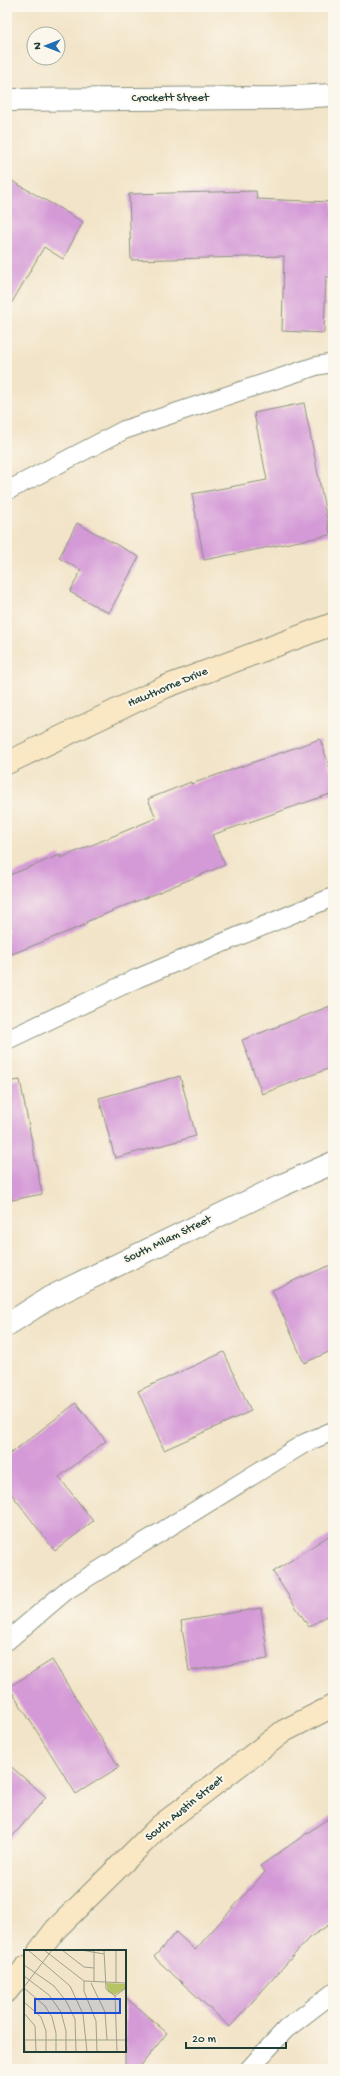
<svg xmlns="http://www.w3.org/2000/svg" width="340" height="2076" font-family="'Gochi Hand',sans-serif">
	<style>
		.building { fill: #d499d7 }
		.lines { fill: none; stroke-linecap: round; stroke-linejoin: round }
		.lane-casing { stroke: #88907e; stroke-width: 20 }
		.street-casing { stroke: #88907e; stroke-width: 24 }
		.secondary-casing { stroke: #88907e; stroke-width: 24 }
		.lane { stroke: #fff; stroke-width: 18 }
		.street { stroke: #fff; stroke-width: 22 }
		.secondary { stroke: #fae7c3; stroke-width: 22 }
		.labels { text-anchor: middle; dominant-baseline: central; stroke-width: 4; stroke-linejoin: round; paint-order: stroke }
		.street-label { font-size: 12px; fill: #1f3d34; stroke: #fbf7ec }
		.inset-road { fill: none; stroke: #9ea18d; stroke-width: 1 }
		.view { fill: #1d4ed8; fill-opacity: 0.15; stroke: #1d4ed8; stroke-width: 2 }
		.inset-edge { fill: none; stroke: #1f3d34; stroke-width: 2 }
	</style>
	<rect width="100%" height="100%" fill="#fbf7ec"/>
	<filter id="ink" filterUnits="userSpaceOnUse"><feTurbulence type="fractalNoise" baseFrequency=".025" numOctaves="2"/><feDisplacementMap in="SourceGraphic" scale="8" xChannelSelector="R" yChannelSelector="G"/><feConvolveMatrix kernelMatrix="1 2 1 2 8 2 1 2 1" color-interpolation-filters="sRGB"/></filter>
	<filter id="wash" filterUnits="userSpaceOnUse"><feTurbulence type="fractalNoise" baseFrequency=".012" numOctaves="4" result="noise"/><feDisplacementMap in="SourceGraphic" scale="16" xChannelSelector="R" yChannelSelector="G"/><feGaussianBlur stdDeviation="0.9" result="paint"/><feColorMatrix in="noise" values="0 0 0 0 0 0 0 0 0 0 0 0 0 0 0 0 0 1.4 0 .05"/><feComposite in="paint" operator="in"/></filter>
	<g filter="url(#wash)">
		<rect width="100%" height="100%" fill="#f2e4c8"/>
		<g id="blocks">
			<g class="building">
				<polygon points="7,178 83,222 63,259 44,247 7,311"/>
				<polygon points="256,191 257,199 333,202 333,277 326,277 324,333 282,331 284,256 131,260 129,194"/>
				<polygon points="304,403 330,535 204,560 192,494 267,480 254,413"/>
				<polygon points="77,523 139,557 109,613 70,592 81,570 59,558"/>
				<polygon points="320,739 333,777 333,793 212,835 225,865 86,922 87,924 7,956 7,876 60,855 61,858 156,818 148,799 191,782 191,784"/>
				<polygon points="333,1005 333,1067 262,1094 242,1040"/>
				<polygon points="180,1076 196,1136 115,1158 99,1098"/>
				<polygon points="20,1080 42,1194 7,1201 7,1082"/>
				<polygon points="333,1264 333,1350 304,1363 272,1290"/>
				<polygon points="224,1352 251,1411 164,1450 138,1391"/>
				<polygon points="76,1403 106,1441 59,1477 93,1521 55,1551 7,1488 7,1456"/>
				<polygon points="333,1533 333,1612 309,1627 273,1572"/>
				<polygon points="261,1608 268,1659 189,1671 181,1621"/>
				<polygon points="52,1660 119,1767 76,1794 9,1687"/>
				<polygon points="7,1763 46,1797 7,1843"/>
				<polygon points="333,1815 333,1922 309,1938 230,2027 154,1957 176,1932 195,1950 265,1872 260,1866"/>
				<polygon points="125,1997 167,2033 138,2069 125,2069"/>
			</g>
		</g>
	</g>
	<g filter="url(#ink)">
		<use href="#blocks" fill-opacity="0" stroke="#88907e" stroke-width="1"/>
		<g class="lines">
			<g class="lane-casing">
				<g id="lane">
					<polyline points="7,491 124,430 316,366 333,363"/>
					<polyline points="7,1040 138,978 333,897"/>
					<polyline points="7,1641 67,1590 305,1443 333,1431"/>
					<polyline points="249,2069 286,2029 333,1993"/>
				</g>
			</g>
			<g class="street-casing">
				<g id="street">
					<polyline points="7,100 276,98 333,95"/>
					<polyline points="7,1325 49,1298 280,1186 333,1163"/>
				</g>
			</g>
			<g class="secondary-casing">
				<g id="secondary">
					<polyline points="7,763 165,687 333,624"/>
					<polyline points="39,1951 56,1929 160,1826 284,1731 333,1706"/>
					<polyline points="7,1991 25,1968"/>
				</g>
			</g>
			<use href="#lane" class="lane"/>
			<use href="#street" class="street"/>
			<use href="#secondary" class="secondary"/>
		</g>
	</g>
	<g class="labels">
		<g class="street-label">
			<text x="170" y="99">Crockett Street</text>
			<text transform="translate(168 688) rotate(-23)">Hawthorne Drive</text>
			<text transform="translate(168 1240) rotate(-26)">South Milam Street</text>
			<text transform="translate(185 1809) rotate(-39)">South Austin Street</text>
		</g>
	</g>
	<g transform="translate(24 1950)">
		<rect width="102" height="102" fill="#f2e4c8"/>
		<path d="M82,33L102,34V36L101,39L90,45L84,42Z" fill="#b7c466"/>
		<path class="inset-road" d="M4,0L46,36L59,64L63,102M20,0L60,31L102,33M38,0L60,17L70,18M57,0L80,4M70,0V32M80,0L82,39L91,46L102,38M0,15L30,36L42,51L51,69L52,102M0,26L25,45L37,62L42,81V102M60,31V41L72,71L73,102M67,33L81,62L83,90M92,33V0M0,37L28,0M0,38L21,56L28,67L32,83V102M91,46L93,102M0,52L17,67L22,81V102M0,63L11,76L12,102M0,77L1,102M0,90H102"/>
		<path class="view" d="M11,49H96V63H11Z"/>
		<rect width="102" height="102" class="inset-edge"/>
	</g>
	<rect width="340" height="2076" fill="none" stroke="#fbf7ec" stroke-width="24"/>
	<g transform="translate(46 46) rotate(270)"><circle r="19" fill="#fbf7ec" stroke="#a3ada2"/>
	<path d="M0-3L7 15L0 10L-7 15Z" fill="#1f6fb2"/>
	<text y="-6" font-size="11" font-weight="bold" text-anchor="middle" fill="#1f3d34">N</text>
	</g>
	<path d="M186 2042v6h100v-6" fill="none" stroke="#1f3d34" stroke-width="2"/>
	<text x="192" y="2042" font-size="12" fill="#1f3d34" stroke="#fbf7ec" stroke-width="3" paint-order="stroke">20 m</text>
</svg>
